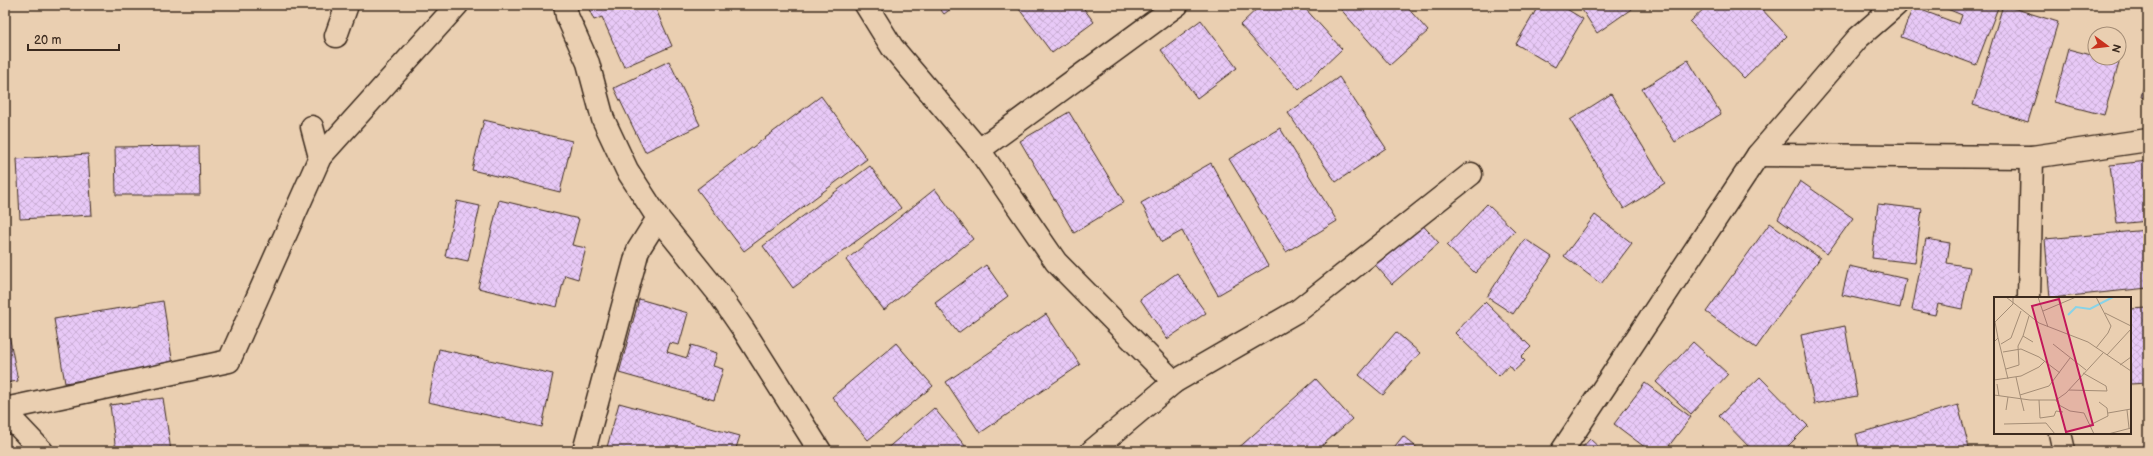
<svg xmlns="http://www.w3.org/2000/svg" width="2153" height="456" font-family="'Balsamiq Sans',sans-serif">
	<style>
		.building { fill: url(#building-cross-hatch); stroke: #3b2a1e }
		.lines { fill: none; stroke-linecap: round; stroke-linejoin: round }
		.minor-casing { stroke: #3b2a1e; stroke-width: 25 }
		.minor { stroke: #eacfb1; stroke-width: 22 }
		.inset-river { fill: none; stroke: #88d3e8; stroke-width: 2 }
		.inset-road { fill: none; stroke: #a48d76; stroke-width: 1 }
		.view { fill: #c2185b; fill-opacity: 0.15; stroke: #c2185b; stroke-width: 2 }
		.inset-edge { fill: none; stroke: #3b2a1e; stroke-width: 2 }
	</style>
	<defs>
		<pattern id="building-cross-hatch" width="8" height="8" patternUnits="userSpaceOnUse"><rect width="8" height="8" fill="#e8c9f7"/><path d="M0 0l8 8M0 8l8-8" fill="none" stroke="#c8add3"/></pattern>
	</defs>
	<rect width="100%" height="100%" fill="#eacfb1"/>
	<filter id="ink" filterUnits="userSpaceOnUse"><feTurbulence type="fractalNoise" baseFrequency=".025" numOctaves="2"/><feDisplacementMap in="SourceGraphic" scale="8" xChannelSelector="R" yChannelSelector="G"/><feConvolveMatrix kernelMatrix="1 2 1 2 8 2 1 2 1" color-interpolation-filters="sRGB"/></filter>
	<g filter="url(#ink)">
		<g class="building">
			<polygon points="587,5 654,5 672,46 624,67 602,17 594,20"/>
			<polygon points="937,5 956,5 944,14"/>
			<polygon points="1016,5 1081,5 1094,22 1052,53"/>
			<polygon points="1261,5 1302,5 1342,49 1299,90 1240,25"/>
			<polygon points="1337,5 1405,5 1428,31 1390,65"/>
			<polygon points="1539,5 1560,5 1583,19 1555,67 1516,44"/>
			<polygon points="1579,5 1637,5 1597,33"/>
			<polygon points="1708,5 1758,5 1787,36 1744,78 1690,22"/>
			<polygon points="1946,5 1999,5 1976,65 1901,37 1913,7 1959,24 1962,15 1945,8"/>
			<polygon points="2003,5 2058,22 2028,122 1973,105"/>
			<polygon points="1201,20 1237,68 1197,98 1161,50"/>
			<polygon points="2068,49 2095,56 2095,58 2119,63 2104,115 2054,102"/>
			<polygon points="1688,60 1721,114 1675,142 1642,89"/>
			<polygon points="669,61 700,125 645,152 614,88"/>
			<polygon points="2148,69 2148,99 2141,97"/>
			<polygon points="1339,77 1386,148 1336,182 1288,113"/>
			<polygon points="1611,94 1665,183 1624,209 1570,120"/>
			<polygon points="821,96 867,159 744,251 697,189"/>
			<polygon points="1069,112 1124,202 1074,233 1020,141"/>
			<polygon points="484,120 572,141 560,192 472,170"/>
			<polygon points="1280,128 1337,221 1286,252 1229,159"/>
			<polygon points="199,146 200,195 116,195 115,147"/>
			<polygon points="88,154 92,215 20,219 17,159"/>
			<polygon points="2148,161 2148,221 2117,224 2110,165"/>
			<polygon points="1211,163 1268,266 1218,295 1182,231 1162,242 1141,203"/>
			<polygon points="870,166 901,208 793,288 763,246"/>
			<polygon points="1800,181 1853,218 1827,254 1778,219"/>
			<polygon points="935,189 973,239 884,310 846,260"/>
			<polygon points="5,197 8,257 5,257"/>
			<polygon points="499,200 579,219 572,245 586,248 578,279 565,275 557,307 478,288"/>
			<polygon points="457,201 480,206 468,261 445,256"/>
			<polygon points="1487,204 1515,231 1475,273 1447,246"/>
			<polygon points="1878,204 1922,209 1915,263 1872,258"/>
			<polygon points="1595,215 1632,243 1601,284 1564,256"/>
			<polygon points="1417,219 1439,243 1392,284 1371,260"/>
			<polygon points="1770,223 1820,258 1756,348 1706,312"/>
			<polygon points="2148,230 2148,288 2050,298 2045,239"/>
			<polygon points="1525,239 1552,257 1513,314 1487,297"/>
			<polygon points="1926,239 1950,243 1947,263 1970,267 1962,309 1938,304 1935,315 1912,310"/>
			<polygon points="986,265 1008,296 958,333 935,303"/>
			<polygon points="1849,266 1906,279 1900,308 1842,295"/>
			<polygon points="1177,273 1206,313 1167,339 1140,299"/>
			<polygon points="639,299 688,313 679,345 670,343 667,352 687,358 691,345 717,353 713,366 723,369 714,400 619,373"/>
			<polygon points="163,301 173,365 65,383 54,319"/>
			<polygon points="1485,302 1531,347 1521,357 1525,361 1514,371 1509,365 1499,376 1455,333"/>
			<polygon points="2148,308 2148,383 2130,384 2130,309"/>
			<polygon points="5,314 18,381 5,383"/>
			<polygon points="1046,314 1080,365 980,433 946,382"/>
			<polygon points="1845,326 1857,396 1814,404 1801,335"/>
			<polygon points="1396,332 1420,353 1383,395 1359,375"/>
			<polygon points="1693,342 1728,374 1691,414 1656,382"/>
			<polygon points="896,343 933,386 868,440 832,397"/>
			<polygon points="439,349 553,374 542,427 428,402"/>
			<polygon points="1760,377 1808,426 1783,451 1753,451 1719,416"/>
			<polygon points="1316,379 1352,419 1316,451 1235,451"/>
			<polygon points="1645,383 1691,417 1665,451 1650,451 1614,424"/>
			<polygon points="163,398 171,451 116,451 110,405"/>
			<polygon points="619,403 740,436 735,451 606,451"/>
			<polygon points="1958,405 1970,451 1860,451 1856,434"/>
			<polygon points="934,408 966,447 961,451 884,451"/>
			<polygon points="1403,436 1421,451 1391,451"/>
			<polygon points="1590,439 1603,451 1579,451"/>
		</g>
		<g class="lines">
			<g class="minor-casing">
				<g id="minor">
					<polyline points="565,5 567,16 588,63 603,119 627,170 658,218 719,294 743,329 820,451"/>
					<polyline points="866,5 892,47 979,150 1056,262 1174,382"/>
					<polyline points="336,36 347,5"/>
					<polyline points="312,127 320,157"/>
					<polyline points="979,150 1177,5"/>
					<polyline points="1758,155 2032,157 2148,140"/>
					<polyline points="2029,298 2032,157"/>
					<polyline points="5,409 229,361 320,157 457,5"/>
					<polyline points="5,412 42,451"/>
					<polyline points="2060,433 2064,451"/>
					<polyline points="584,451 638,250 658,218"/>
					<polyline points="1092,451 1174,382 1299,310 1471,174"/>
					<polyline points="1562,451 1758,155 1858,38 1896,5"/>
				</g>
			</g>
			<use href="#minor" class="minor"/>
		</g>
	</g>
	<g transform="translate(1994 297)">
		<rect width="137" height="137" fill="#eacfb1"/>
		<path class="inset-river" d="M74,18L82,10L96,12L119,0"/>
		<path class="inset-road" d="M12,0L45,26L94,45L137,74M44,0L54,30M102,0L117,29L114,36L102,51M49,14L82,0M111,16L137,29M35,19L29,39L39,45M4,41L14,82M0,45L4,41L1,25L19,7V0M7,47L17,41L27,14M59,47L92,73M9,55L27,52L45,60L66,76M113,58L137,32M126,68L137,60M12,72L25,68L24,49L29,39M22,80L26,98M0,83L27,79L45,70L51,64M3,87L5,99M75,93L113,94L112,89L89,76M0,98L36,103H62L72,96L109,56M45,103L46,121L60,119L62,114L69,115M62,103L65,108L76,114L90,116L100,137M12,113L14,100M133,113L135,131M30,114L26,98L55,89L76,61M114,116L137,112M10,127L52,126L61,137M96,128L114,119L113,111L105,105M114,137L137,131"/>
		<path class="view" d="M65,2L99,128L72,135L38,9Z"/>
		<rect width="137" height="137" class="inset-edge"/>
	</g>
	<rect width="2153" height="456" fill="none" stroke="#eacfb1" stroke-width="20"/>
	<rect x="10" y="10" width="2133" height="436" fill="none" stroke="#3b2a1e" stroke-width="1.5" filter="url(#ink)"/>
	<g transform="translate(2107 46) rotate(105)"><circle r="19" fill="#eacfb1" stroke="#a48d76"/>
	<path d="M0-3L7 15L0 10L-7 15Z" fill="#c8321e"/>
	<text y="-6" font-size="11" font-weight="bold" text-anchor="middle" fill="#3b2a1e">N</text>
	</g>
	<path d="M28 44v6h91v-6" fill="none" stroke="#3b2a1e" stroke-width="2"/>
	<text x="34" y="44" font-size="12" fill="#3b2a1e" stroke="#eacfb1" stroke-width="3" paint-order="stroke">20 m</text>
</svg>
